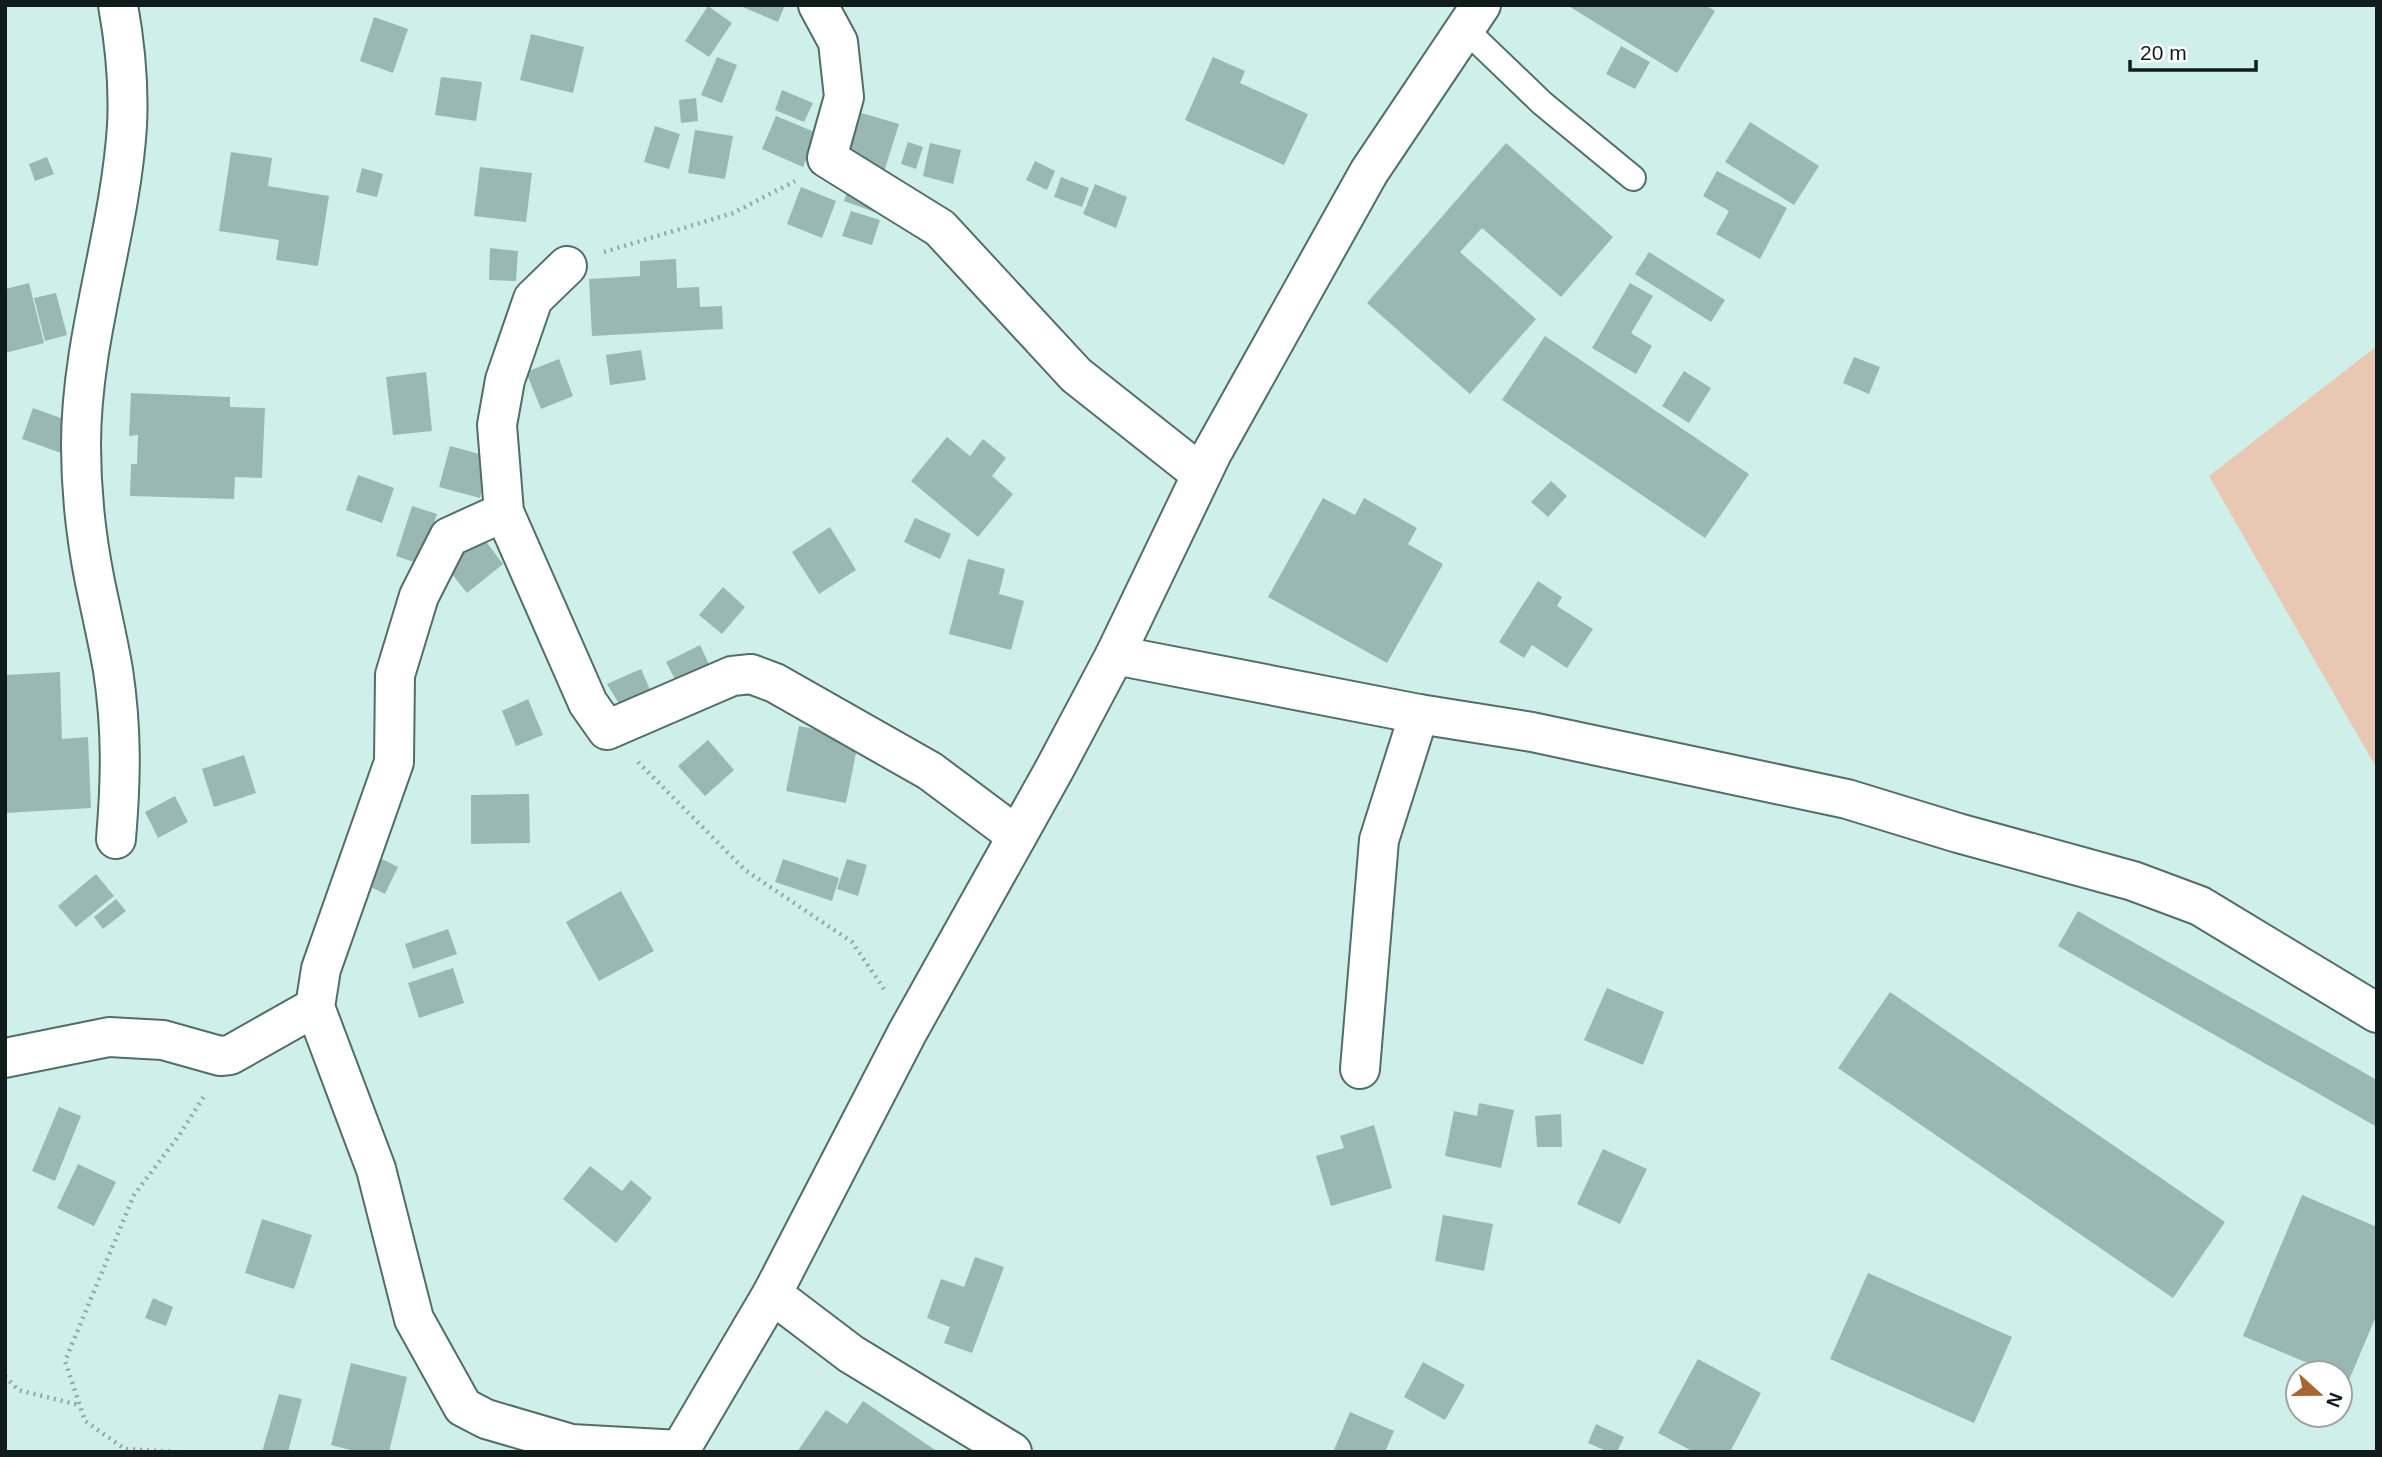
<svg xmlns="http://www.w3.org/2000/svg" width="2382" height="1457" font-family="Arial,sans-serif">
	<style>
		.green { fill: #e8c8b2 }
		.building { fill: #99b8b2 }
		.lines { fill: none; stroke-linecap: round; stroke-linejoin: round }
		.lane-casing { stroke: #516e68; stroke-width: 28 }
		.street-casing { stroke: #516e68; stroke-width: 42 }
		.path { stroke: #8ea8a2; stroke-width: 4.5; stroke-dasharray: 2 5; stroke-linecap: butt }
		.lane { stroke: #fff; stroke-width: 24 }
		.street { stroke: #fff; stroke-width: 38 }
	</style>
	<rect width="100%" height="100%" fill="#cff0e9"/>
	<polygon class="green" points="2377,346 2377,769 2209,476"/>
	<g class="building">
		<polygon points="738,5 785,5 778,22"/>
		<polygon points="1567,5 1705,5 1715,11 1677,73"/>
		<polygon points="708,6 732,23 709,57 685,41"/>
		<polygon points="374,17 408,29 393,73 360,61"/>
		<polygon points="531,34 584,47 573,93 520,80"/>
		<polygon points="1621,46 1650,62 1635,89 1606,74"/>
		<polygon points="717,57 737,65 722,103 701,95"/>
		<polygon points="1213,57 1245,71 1240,83 1308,114 1284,165 1185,120"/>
		<polygon points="441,77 482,82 476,121 435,115"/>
		<polygon points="782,90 813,103 804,122 775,110"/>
		<polygon points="696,98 698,121 681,123 679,100"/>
		<polygon points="855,111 899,124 884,172 840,159"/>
		<polygon points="776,116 817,133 803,167 762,149"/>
		<polygon points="1750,122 1819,166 1794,205 1725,162"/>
		<polygon points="655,126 680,134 669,169 644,162"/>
		<polygon points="695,130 733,136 725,179 688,173"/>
		<polygon points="908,142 923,147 916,169 901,164"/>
		<polygon points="930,143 961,150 953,184 923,176"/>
		<polygon points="1506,143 1613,237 1561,297 1482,228 1460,252 1536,319 1470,394 1367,303"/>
		<polygon points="231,152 272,158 268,186 329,196 318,266 276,260 279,240 219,231"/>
		<polygon points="47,157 54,174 35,181 29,164"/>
		<polygon points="1035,161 1055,171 1047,190 1026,180"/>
		<polygon points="480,167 532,173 526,222 474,216"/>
		<polygon points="362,168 383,174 377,197 356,192"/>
		<polygon points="1717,171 1787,208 1760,259 1716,234 1729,211 1703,196"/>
		<polygon points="1061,177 1089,188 1082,207 1054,197"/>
		<polygon points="851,181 884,193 877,213 844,201"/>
		<polygon points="1095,184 1127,197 1116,228 1083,214"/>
		<polygon points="801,187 836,201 822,238 787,224"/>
		<polygon points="851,211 880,220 872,245 842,236"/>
		<polygon points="490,248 518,251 516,281 489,280"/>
		<polygon points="1649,252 1725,300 1711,322 1635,274"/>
		<polygon points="676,259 677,288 699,287 700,307 722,306 723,329 592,336 589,279 640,276 640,261"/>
		<polygon points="29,283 44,343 5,353 5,289"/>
		<polygon points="1630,283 1653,296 1631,333 1652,346 1636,374 1592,348"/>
		<polygon points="56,293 67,335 45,341 34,298"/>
		<polygon points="1545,336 1749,474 1705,538 1502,400"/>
		<polygon points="641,350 646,380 610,385 606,355"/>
		<polygon points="1854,357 1880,367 1869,394 1843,383"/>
		<polygon points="559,359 573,396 541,409 526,372"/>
		<polygon points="1684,371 1711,388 1689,423 1662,406"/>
		<polygon points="426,372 432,431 393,435 386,377"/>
		<polygon points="131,393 230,397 230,407 265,408 262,478 235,477 234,499 130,496 131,464 137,464 138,435 129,436"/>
		<polygon points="33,408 72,422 61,453 22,439"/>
		<polygon points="947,437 970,456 983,439 1006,458 992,476 1013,494 978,537 911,481"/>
		<polygon points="450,446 490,457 480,498 439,487"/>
		<polygon points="358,475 394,488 382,523 346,510"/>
		<polygon points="1551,481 1567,496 1548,517 1531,502"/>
		<polygon points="1323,498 1355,515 1364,498 1417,528 1408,544 1443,564 1387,663 1268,597"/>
		<polygon points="412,506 437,514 420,564 396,556"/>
		<polygon points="915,518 951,534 940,559 904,542"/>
		<polygon points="830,527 856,570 819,594 792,552"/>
		<polygon points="481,535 503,564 467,593 444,564"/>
		<polygon points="968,559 1005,569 999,594 1024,601 1011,650 949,634"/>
		<polygon points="1538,581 1562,597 1557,606 1593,629 1567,668 1532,645 1524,658 1499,642"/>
		<polygon points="723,587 745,607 722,634 699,615"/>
		<polygon points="700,645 714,675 681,691 666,662"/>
		<polygon points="641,669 656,703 627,717 607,684"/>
		<polygon points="60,672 62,739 88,737 91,808 5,813 5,675"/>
		<polygon points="528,699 543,735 516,746 502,711"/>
		<polygon points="799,726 859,738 846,803 786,791"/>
		<polygon points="708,740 734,770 705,796 678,766"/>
		<polygon points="244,755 256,793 214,807 202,769"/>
		<polygon points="529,794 530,843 471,844 471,795"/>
		<polygon points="175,796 188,822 158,838 145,812"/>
		<polygon points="382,859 398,867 385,894 369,886"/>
		<polygon points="783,859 839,878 832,901 775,882"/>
		<polygon points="847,859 867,865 858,896 837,889"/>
		<polygon points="96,874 114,896 76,927 58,906"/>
		<polygon points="621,891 654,951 599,981 566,922"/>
		<polygon points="116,899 126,911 103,929 94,917"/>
		<polygon points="2078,911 2377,1080 2377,1127 2058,946"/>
		<polygon points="448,929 457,954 413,969 405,944"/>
		<polygon points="453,968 464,1003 419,1018 408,983"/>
		<polygon points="1607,988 1664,1012 1643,1065 1584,1040"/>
		<polygon points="1890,992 2225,1222 2173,1298 1838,1068"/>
		<polygon points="1479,1103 1514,1110 1501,1168 1445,1156 1454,1111 1477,1116"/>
		<polygon points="59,1107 81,1116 55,1181 32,1171"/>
		<polygon points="1561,1114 1562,1147 1537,1147 1535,1116"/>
		<polygon points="1374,1125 1392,1188 1331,1206 1316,1156 1344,1148 1340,1136"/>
		<polygon points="1603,1149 1647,1169 1620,1224 1577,1204"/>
		<polygon points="78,1164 116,1182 94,1226 57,1208"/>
		<polygon points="590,1166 622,1191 631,1180 652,1198 616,1243 563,1199"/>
		<polygon points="2302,1195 2377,1227 2377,1314 2349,1380 2340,1376 2340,1373 2332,1373 2243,1336"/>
		<polygon points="1443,1215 1493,1224 1484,1271 1435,1261"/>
		<polygon points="262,1219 312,1235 294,1289 245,1273"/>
		<polygon points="975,1257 1004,1267 972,1353 944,1343 950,1327 927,1318 941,1279 964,1287"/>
		<polygon points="1868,1273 2012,1337 1974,1423 1830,1359"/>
		<polygon points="153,1298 173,1307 166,1326 145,1318"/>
		<polygon points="1698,1359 1761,1393 1730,1452 1694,1452 1658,1433"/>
		<polygon points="1423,1362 1465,1385 1445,1420 1404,1397"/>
		<polygon points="351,1363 407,1377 389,1452 358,1452 331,1445"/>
		<polygon points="279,1394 302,1399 288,1452 262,1452"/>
		<polygon points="863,1401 938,1452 797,1452 826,1410 847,1424"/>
		<polygon points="1350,1412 1394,1431 1385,1452 1333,1452"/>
		<polygon points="1596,1424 1624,1437 1617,1452 1609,1452 1588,1443"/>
	</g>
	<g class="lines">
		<g class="lane-casing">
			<polyline id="lane" points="1466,30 1542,103 1633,178"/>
		</g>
		<g class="street-casing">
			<g id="street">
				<polyline points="818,5 838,42 844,97 827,158 940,228 1076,375 1201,474"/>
				<polyline points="567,266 533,299 505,380 497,425 504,512 588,703 607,730 732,676 751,674 775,683 930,771 1017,836"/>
				<polyline points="504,512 449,537 419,596 395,675 394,762 321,969 315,1007 376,1169 414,1319 463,1407 486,1419 571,1444 680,1450"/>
				<polyline points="1115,655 1419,714 1532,732 1847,799 1958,833 2133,881 2200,906 2377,1013"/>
				<path d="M116,839C121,779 122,730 113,670C108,641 101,611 95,582C86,537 81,491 81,445C81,337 120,234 127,126C129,87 125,44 118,5"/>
				<polyline points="5,1058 109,1037 163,1040 220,1056 230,1055 315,1007"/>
				<polyline points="1360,1069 1379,840 1419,714"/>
				<polyline points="772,1294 851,1354 1012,1452"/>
				<polyline points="679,1452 772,1294 907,1033 1054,770 1115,655 1212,453 1369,172 1481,5"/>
			</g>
		</g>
		<g class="path">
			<polyline points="604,252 733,213 795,181"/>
			<polyline points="638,762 745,870 852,942 884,989"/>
			<polyline points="5,1376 18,1390 79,1405"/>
			<polyline points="177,1452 125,1449 85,1421 65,1361 134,1195 180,1134 206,1093"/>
		</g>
		<use href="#lane" class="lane"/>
		<use href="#street" class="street"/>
	</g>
	<rect width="2382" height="1457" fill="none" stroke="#101c1a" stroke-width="14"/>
	<g transform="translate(2319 1394) rotate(111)"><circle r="33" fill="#ffffff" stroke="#9fa4a3" stroke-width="2"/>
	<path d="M0-5L12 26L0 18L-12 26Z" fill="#a86633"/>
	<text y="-10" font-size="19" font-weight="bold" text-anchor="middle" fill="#101c1a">N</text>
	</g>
	<path d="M2130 60v10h126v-10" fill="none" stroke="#101c1a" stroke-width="3.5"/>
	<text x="2140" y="60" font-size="21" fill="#101c1a" stroke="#ffffff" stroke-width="5" paint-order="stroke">20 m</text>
</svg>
